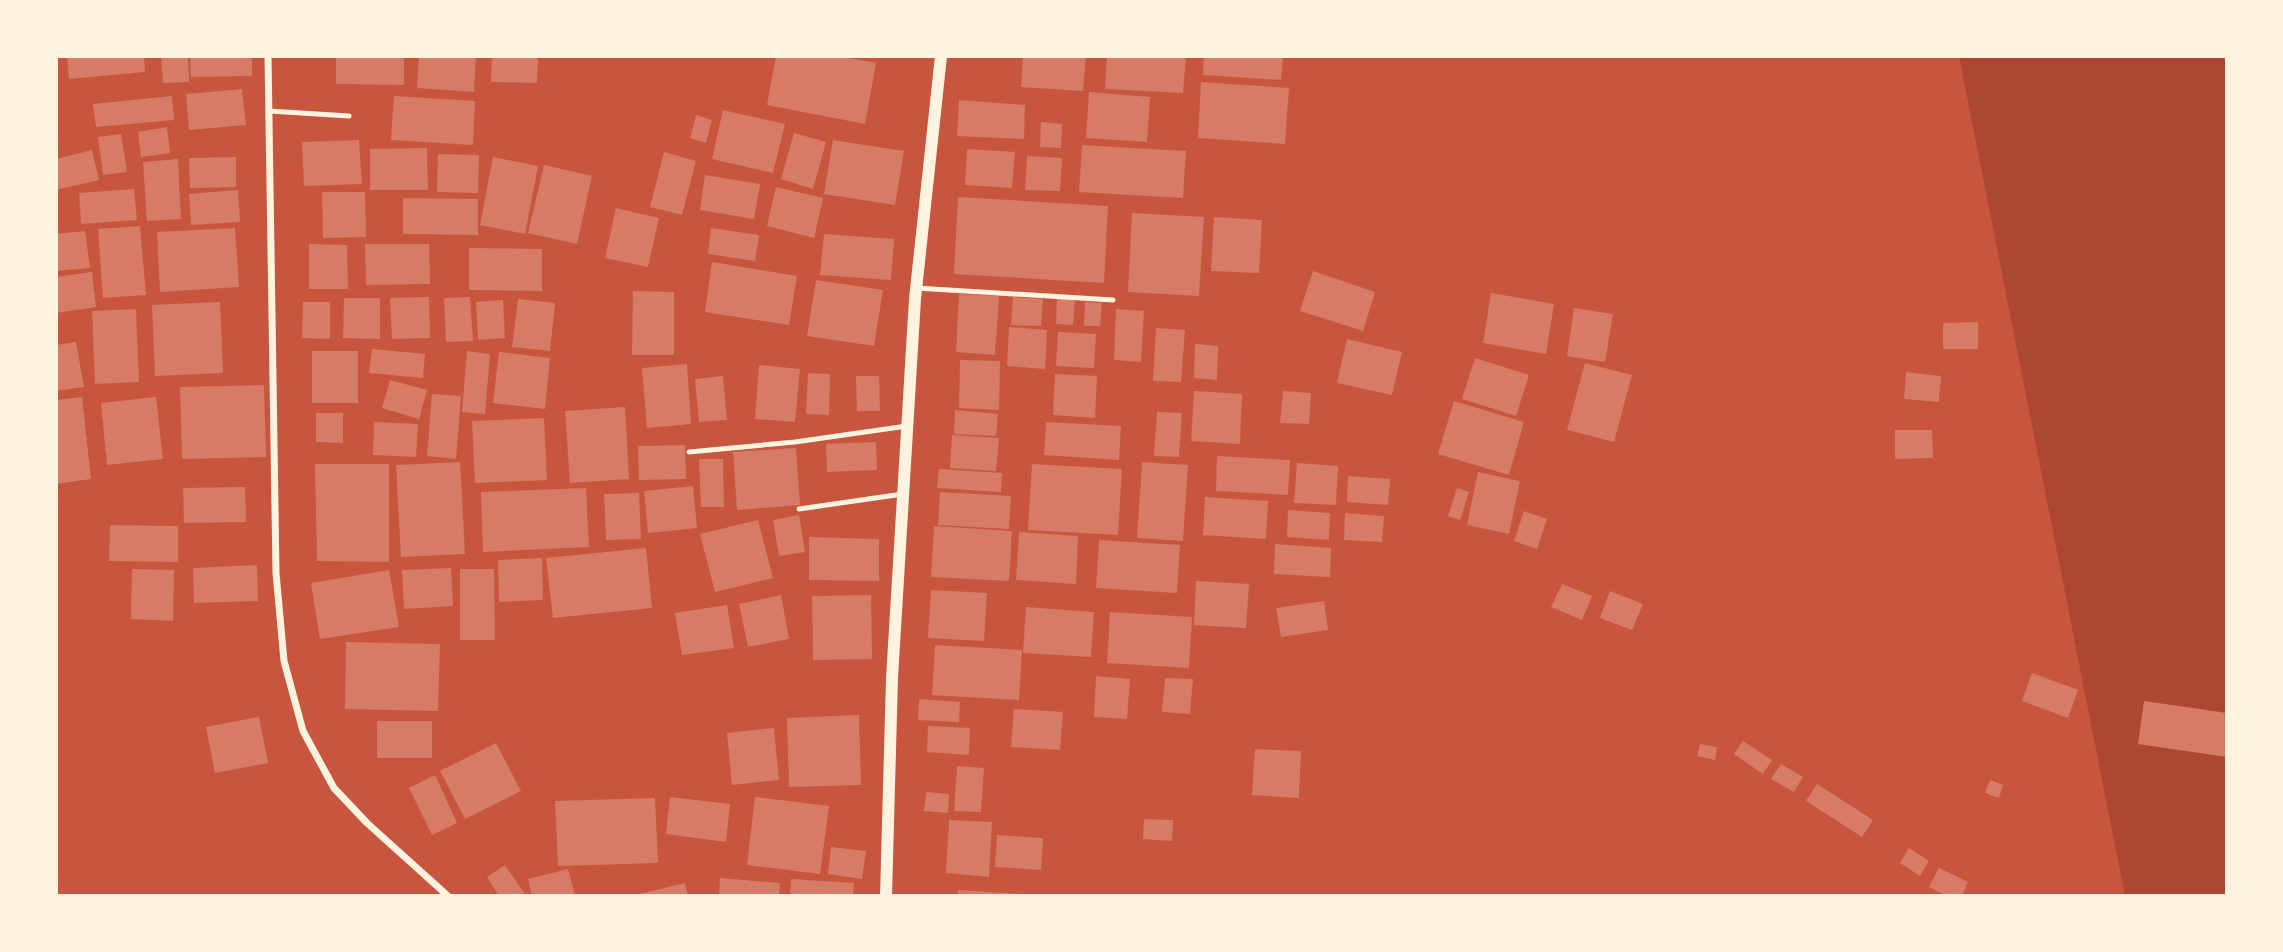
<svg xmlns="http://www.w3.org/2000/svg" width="2283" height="952" font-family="'Exo 2',sans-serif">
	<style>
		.green { fill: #ae4732 }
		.building { fill: #d67c66 }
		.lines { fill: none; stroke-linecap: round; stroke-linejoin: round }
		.service { stroke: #fff3e0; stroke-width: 5 }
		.minor { stroke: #fff3e0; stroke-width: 7 }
		.tertiary { stroke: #fff3e0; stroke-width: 12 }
	</style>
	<rect width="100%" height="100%" fill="#c8553d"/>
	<polygon class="green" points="1959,56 2227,56 2227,896 2125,896"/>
	<g class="building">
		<polygon points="67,56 144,56 145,72 69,79"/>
		<polygon points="161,56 188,56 189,82 163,83"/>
		<polygon points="190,56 252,56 252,76 191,77"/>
		<polygon points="336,56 404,56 404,85 336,84"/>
		<polygon points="419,56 476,56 474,92 417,88"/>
		<polygon points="492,56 538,56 537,83 491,82"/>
		<polygon points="776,56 839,56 876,63 865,124 767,105"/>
		<polygon points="1023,56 1086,56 1083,91 1021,87"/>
		<polygon points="1107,56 1186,56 1183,93 1105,89"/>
		<polygon points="1204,56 1283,56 1281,80 1203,75"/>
		<polygon points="1201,82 1289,88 1285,144 1198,138"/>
		<polygon points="242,89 246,125 189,130 186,94"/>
		<polygon points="1089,92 1150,97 1147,142 1086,138"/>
		<polygon points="172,96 174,120 96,127 93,104"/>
		<polygon points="394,96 475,101 473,145 391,140"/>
		<polygon points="959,100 1025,105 1024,139 957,136"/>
		<polygon points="723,110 785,124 773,173 712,159"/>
		<polygon points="696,115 712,120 706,143 690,138"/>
		<polygon points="1041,122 1062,124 1061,148 1040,147"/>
		<polygon points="167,127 170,153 141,157 138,132"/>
		<polygon points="794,133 826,142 813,189 781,179"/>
		<polygon points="121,134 127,172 103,175 98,137"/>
		<polygon points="359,140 362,184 304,186 302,142"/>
		<polygon points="833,140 904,151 895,205 824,194"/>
		<polygon points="1082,145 1186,151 1183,198 1079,192"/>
		<polygon points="427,148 428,190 370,190 370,149"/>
		<polygon points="967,149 1015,152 1012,188 965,185"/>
		<polygon points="92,150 99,180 56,190 56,159"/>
		<polygon points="664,152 696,161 682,215 650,207"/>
		<polygon points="438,154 479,155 478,193 437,192"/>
		<polygon points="1027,156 1062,158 1060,191 1025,190"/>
		<polygon points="236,157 236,187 190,188 189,158"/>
		<polygon points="493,157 538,166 525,234 480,225"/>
		<polygon points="178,159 181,219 147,221 143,162"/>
		<polygon points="544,165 592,176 577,244 528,233"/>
		<polygon points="705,175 760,184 754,219 700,210"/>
		<polygon points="776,187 823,198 814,238 767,226"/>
		<polygon points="134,189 137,220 81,224 79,193"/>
		<polygon points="238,190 240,222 191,225 189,194"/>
		<polygon points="322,192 365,192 366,237 323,238"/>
		<polygon points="958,197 1108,206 1104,283 954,274"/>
		<polygon points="403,198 478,199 478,235 403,234"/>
		<polygon points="616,208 659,218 648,267 605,258"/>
		<polygon points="1132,213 1204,217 1199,296 1128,292"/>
		<polygon points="1214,217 1262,220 1259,273 1211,271"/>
		<polygon points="140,226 146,295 103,298 98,229"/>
		<polygon points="235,228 239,287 160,292 157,232"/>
		<polygon points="711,228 759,235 755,261 708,254"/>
		<polygon points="85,231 90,268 56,271 56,234"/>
		<polygon points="824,234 894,239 891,280 820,275"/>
		<polygon points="309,244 347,245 348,289 309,289"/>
		<polygon points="365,244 429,244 430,284 366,285"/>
		<polygon points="469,248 542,249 542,291 469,290"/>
		<polygon points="712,262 797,276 789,325 705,312"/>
		<polygon points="1313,271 1375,292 1363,331 1300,311"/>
		<polygon points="92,272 96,307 56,313 56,277"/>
		<polygon points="816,280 883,290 874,346 807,336"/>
		<polygon points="633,291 674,292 674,355 632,355"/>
		<polygon points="1491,293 1554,304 1546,354 1483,343"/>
		<polygon points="959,294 999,296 995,355 956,352"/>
		<polygon points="429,297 430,338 392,339 390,298"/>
		<polygon points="470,297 473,341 446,342 444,298"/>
		<polygon points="1013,297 1043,299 1041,326 1011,325"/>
		<polygon points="344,298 380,298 380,339 343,338"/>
		<polygon points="1057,298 1075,300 1073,325 1056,324"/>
		<polygon points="518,299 555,303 550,351 512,347"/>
		<polygon points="503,300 505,338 478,340 476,302"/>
		<polygon points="220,302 223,373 155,376 152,305"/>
		<polygon points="303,302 330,302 330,339 302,338"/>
		<polygon points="1085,302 1102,303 1100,326 1084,326"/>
		<polygon points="1574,308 1613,314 1605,362 1567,356"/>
		<polygon points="136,309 139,382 95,384 92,311"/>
		<polygon points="1116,309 1144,311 1141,362 1114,360"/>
		<polygon points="1978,322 1978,349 1943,349 1943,323"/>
		<polygon points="1009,327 1047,330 1045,369 1007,366"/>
		<polygon points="1156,328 1185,330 1181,382 1153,381"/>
		<polygon points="1058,332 1096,334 1094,368 1056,366"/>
		<polygon points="1347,339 1402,352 1392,395 1337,383"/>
		<polygon points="76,342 84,387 56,391 56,345"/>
		<polygon points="1195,344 1218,346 1217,380 1194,378"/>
		<polygon points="372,349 425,354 423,378 369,373"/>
		<rect x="312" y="351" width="46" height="52"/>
		<polygon points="467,351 490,354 485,414 462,412"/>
		<polygon points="499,352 550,358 545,409 493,403"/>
		<polygon points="1475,358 1529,375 1516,416 1462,399"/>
		<polygon points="960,360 1000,361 999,410 959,408"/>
		<polygon points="1585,363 1632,375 1614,442 1567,430"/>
		<polygon points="687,364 691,424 647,428 642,368"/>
		<polygon points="759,365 800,369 795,422 755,419"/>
		<polygon points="1906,372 1941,376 1939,402 1904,399"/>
		<polygon points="808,373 830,374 829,415 806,414"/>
		<polygon points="1055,374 1097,376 1095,418 1053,415"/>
		<polygon points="723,376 727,420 699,422 695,379"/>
		<polygon points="856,376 879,376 880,411 857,411"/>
		<polygon points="390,380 427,390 419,419 382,408"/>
		<polygon points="264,385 266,457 182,459 180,387"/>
		<polygon points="1194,391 1242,394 1240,444 1191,441"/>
		<polygon points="1283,391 1311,393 1309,424 1280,423"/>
		<polygon points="432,394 461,396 456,459 427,456"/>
		<polygon points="82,397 91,479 56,484 56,400"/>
		<polygon points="156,397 163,459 107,465 101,403"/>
		<polygon points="1454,401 1524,422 1509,475 1438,454"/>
		<polygon points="625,407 629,479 570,483 565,411"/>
		<polygon points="955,410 998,414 996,436 954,434"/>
		<polygon points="1157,412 1182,413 1179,457 1154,456"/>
		<polygon points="316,413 343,413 343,443 316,442"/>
		<polygon points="544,418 547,480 475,483 472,421"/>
		<polygon points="374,422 418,424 416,457 373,455"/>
		<polygon points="1046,422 1121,426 1119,460 1044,455"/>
		<polygon points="1895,430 1932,430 1933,458 1895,459"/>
		<polygon points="952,435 999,438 996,471 950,468"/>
		<polygon points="876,442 877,470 827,472 826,444"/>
		<polygon points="685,445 686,479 639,480 638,446"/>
		<polygon points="796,448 800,505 737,510 733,452"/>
		<polygon points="1217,456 1290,460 1288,495 1216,491"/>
		<polygon points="699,459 723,459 724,507 701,507"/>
		<polygon points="460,462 465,554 401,557 396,465"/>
		<polygon points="1142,462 1188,465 1183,541 1137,538"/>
		<polygon points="1297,463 1338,466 1336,505 1294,503"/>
		<polygon points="315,464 389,464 389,562 317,561"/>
		<polygon points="1032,464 1122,469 1118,535 1028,530"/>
		<polygon points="939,469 1002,473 1001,492 937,488"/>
		<polygon points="1478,472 1520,481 1509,534 1467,525"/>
		<polygon points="1348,476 1390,479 1388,505 1347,502"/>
		<polygon points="693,486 697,528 648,533 644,491"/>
		<polygon points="245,487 246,522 184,523 183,488"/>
		<polygon points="586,488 589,547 483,552 481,492"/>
		<polygon points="1457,488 1469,492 1460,520 1448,516"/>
		<polygon points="940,492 1011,496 1009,529 938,525"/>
		<polygon points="639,493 641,539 606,540 604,494"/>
		<polygon points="1205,497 1268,501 1266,539 1203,535"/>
		<polygon points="1288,510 1330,513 1329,540 1287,537"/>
		<polygon points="1524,511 1547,519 1537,549 1514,541"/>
		<polygon points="1345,513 1384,516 1382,542 1344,540"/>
		<polygon points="799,515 805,552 779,556 773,520"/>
		<polygon points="758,520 773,578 715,592 700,534"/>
		<polygon points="110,525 178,526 178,562 109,561"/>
		<polygon points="934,526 1012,531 1009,581 931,577"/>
		<polygon points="1019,532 1078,536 1076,584 1016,580"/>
		<polygon points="809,537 879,539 879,581 809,580"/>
		<polygon points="1099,540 1180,545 1177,593 1096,588"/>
		<polygon points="1275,544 1331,548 1330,577 1274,574"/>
		<polygon points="646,548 652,608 553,618 546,558"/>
		<polygon points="542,558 543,600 499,602 498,560"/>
		<polygon points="257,565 258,601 194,603 193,568"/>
		<polygon points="451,568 453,606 404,609 402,570"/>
		<polygon points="132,569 174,570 173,621 131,619"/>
		<polygon points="460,569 494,569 495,640 460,640"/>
		<polygon points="389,570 399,627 320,639 311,583"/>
		<polygon points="1196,581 1249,584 1246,628 1194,625"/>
		<polygon points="1562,584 1592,596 1582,620 1551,607"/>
		<polygon points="931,590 987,593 984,641 928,638"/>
		<polygon points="1610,591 1643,604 1632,630 1600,618"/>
		<polygon points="781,595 789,639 748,647 739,604"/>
		<polygon points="871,595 872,659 813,660 812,596"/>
		<polygon points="1324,601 1328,630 1281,637 1276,608"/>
		<polygon points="727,605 734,648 682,655 675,613"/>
		<polygon points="1026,607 1094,612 1091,657 1023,653"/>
		<polygon points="1110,612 1192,617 1189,668 1107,663"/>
		<polygon points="346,642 440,644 438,711 345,709"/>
		<polygon points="935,645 1022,650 1019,700 932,695"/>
		<polygon points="2032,673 2078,690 2068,718 2022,701"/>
		<polygon points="1096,676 1130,679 1127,719 1094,717"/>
		<polygon points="1165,678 1193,679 1190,714 1162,712"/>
		<polygon points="919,699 960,702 959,722 918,720"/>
		<polygon points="2144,701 2227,713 2227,757 2138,744"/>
		<polygon points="1014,709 1063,712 1060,750 1011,747"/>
		<polygon points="859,715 861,785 789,787 787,718"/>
		<polygon points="259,717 268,763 215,773 206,727"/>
		<rect x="377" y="721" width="55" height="37"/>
		<polygon points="928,726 970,728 969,755 927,752"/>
		<polygon points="774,728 779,780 732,785 727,733"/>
		<polygon points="1743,741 1772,760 1763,774 1734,754"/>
		<polygon points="496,743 521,791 465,819 440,771"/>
		<polygon points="1700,744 1717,747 1715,760 1697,756"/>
		<polygon points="1255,749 1301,751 1299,798 1252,795"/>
		<polygon points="1781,764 1803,777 1794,792 1771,779"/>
		<polygon points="957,766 984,768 981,812 954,811"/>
		<polygon points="435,775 457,823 432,835 409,788"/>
		<polygon points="1990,780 2003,785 1999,798 1985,793"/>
		<polygon points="1817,784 1873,820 1862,837 1806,801"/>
		<polygon points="926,792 949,794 948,813 924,811"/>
		<polygon points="670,797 730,804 726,842 666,834"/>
		<polygon points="755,797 829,806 820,874 747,865"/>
		<polygon points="655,798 658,863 558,866 555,801"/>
		<polygon points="1144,819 1173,820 1172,841 1143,839"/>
		<polygon points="949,820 992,822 989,877 946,873"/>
		<polygon points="997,835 1043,838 1041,870 995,867"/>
		<polygon points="831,847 866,851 862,879 828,874"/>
		<polygon points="1909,848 1929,861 1920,876 1900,863"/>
		<polygon points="505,865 526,896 499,896 487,877"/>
		<polygon points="1939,868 1968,882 1962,896 1947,896 1929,887"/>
		<polygon points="568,869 575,896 532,896 528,879"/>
		<polygon points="720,878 780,883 779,896 719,896"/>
		<polygon points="791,879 854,883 853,896 790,896"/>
		<polygon points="685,883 688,896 635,896 635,895"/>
		<polygon points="958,890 1023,894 1023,896 958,896"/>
	</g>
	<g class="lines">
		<g class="service">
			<polyline points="269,111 349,116"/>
			<polyline points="916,288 1113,300"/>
			<polyline points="689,452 795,442 907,426"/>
			<polyline points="799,509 903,494"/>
		</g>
		<polyline class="minor" points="268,56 276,573 284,661 303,731 334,788 367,823 448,896"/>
		<polyline class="tertiary" points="886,896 892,678 915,299 941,56"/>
	</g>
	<rect width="2283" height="952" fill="none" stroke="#fff3e0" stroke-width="116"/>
</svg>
